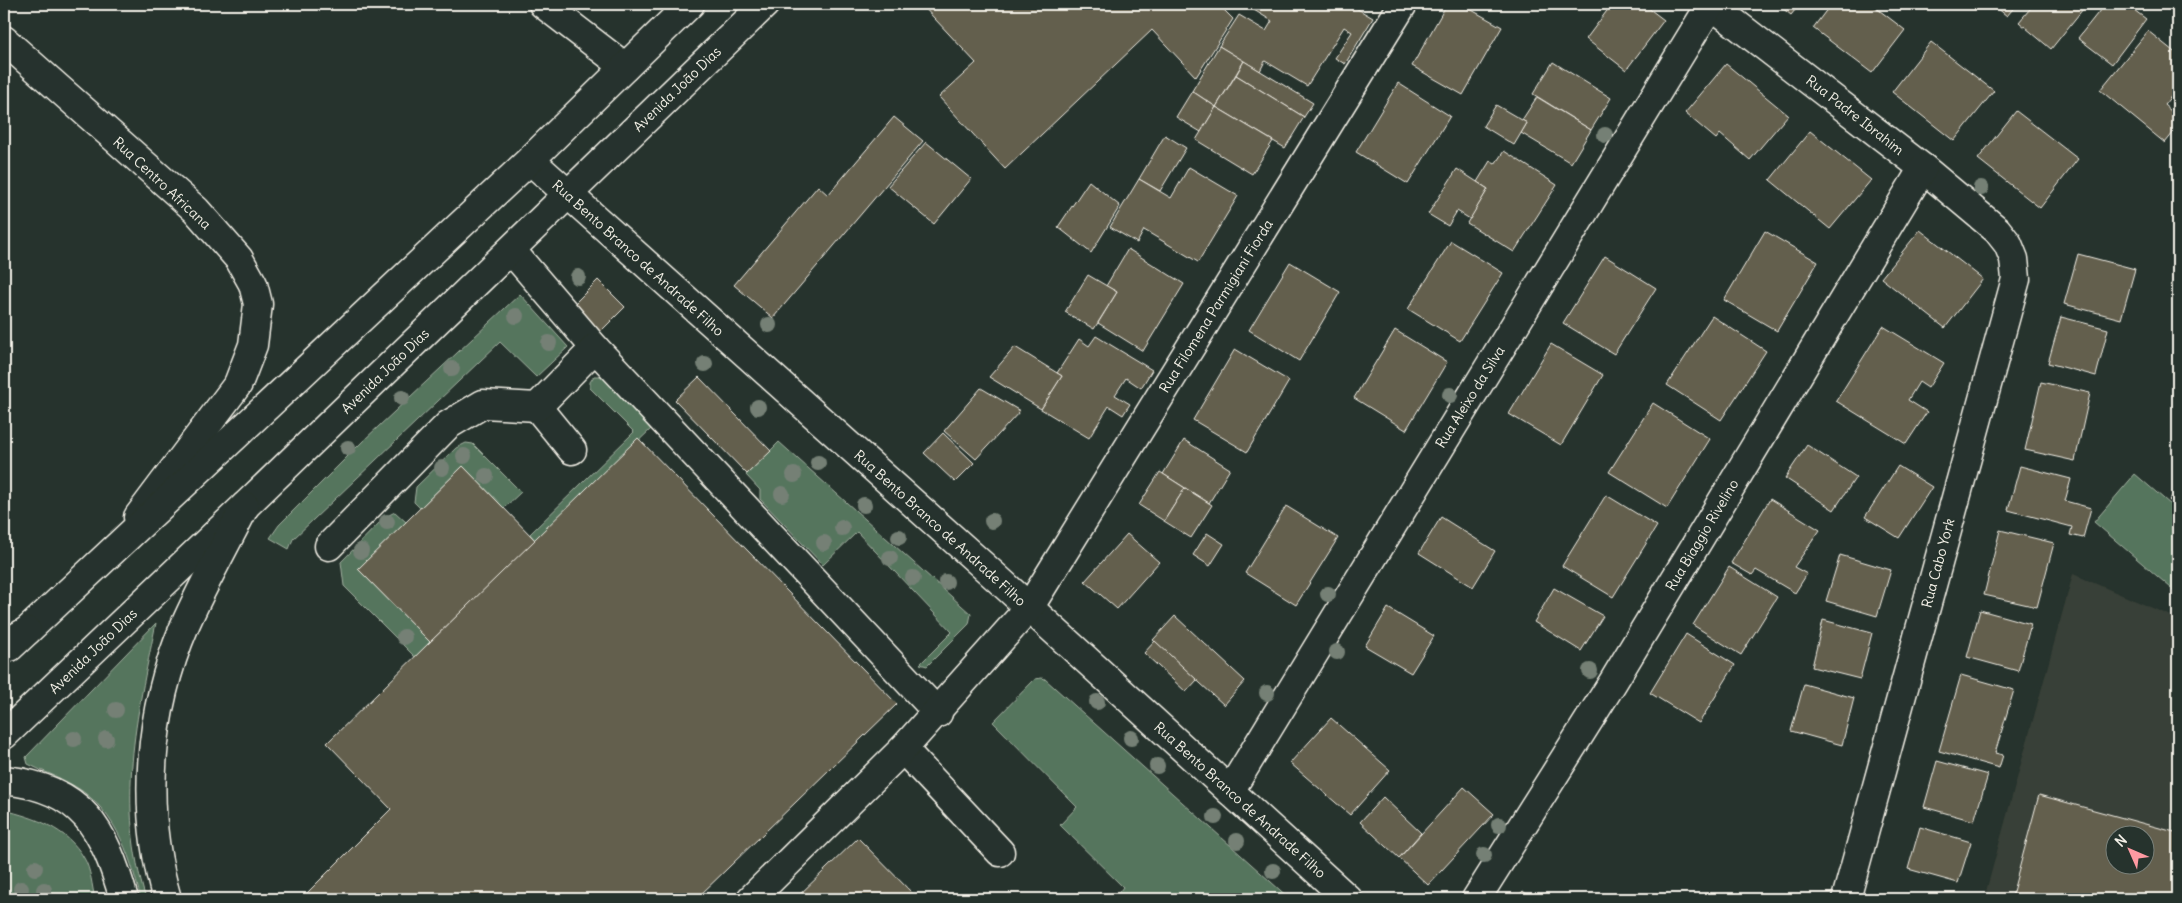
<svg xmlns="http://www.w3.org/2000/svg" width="2182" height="903" font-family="Delius,sans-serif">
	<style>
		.built { fill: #394037; fill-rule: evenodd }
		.green { fill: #54745d; stroke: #a4b2a2 }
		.building { fill: #645f4d; stroke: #f4f1e8; fill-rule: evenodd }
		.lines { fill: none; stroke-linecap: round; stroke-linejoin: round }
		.minor-casing { stroke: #f4f1e8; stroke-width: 31 }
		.major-casing { stroke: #f4f1e8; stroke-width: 31 }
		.highway-casing { stroke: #f4f1e8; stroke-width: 31 }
		.minor { stroke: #26332d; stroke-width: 28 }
		.major { stroke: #26332d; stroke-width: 28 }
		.highway { stroke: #26332d; stroke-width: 28 }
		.tree { fill: #748075 }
		.labels { text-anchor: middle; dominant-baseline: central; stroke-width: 4; stroke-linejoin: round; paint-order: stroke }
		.street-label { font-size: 14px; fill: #f4f1e8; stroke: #26332d }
	</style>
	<rect width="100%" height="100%" fill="#26332d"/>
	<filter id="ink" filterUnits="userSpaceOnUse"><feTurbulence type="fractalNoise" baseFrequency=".02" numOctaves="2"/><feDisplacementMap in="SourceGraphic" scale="10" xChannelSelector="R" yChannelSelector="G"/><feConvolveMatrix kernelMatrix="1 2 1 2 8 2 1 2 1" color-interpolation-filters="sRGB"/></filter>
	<g filter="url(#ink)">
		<path class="built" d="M2073,574L2178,619V899H1984ZM2114,836H2144V866H2114Z"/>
		<g class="green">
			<polygon points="520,294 568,347 536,377 500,342 293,539 289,549 270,538 279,525 363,441"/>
			<polygon points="594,376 603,376 652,428 535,540 530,534 634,432 590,388 590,382"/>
			<polygon points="779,442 971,614 969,624 927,666 920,664 952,632 857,532 823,565 760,499 760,490 746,475"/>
			<polygon points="466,443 473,444 521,492 504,508 463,466 420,508 414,502 416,487 456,448"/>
			<polygon points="2135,474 2178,511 2178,594 2094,522"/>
			<polygon points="395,512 406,522 358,569 430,642 415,657 344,586 341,562 385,517"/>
			<path d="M156,623C136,719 116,803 146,899H141C129,852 114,805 67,782C55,775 41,771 28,764L26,757Z"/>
			<polygon points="1042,678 1045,679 1290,899 1114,899 1123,887 1060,825 1077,807 993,722 1035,679"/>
			<path d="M4,810C35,818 67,828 84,858C91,869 92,887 95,899H4Z"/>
		</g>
		<g class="building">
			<polygon points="921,4 1218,4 1233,19 1196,77 1152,30 1005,169 939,97 976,63"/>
			<polygon points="1244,4 1349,4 1373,18 1345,64 1335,58 1352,32 1344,27 1307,86 1265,61 1260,71 1219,46 1239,15 1266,31 1272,21"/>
			<polygon points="1447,4 1461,4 1502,27 1463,95 1412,66"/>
			<polygon points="1612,4 1643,4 1664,20 1626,70 1586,39"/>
			<polygon points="1777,4 1800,4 1791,15"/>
			<polygon points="1831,4 1871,4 1905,30 1872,73 1813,28"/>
			<polygon points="1992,4 2017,4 2007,16"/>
			<polygon points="2034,4 2087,4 2051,49 2019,22"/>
			<polygon points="2105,4 2126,4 2146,19 2112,64 2078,38"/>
			<polygon points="2148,31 2178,55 2178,88 2164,105 2178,117 2178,127 2165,143 2100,90"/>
			<polygon points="1931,42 1994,91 1954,141 1892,92"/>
			<polygon points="1219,46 1244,61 1216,107 1192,91"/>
			<polygon points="1244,61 1313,103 1304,117 1236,75"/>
			<polygon points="1553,62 1611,98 1591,130 1533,94"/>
			<polygon points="1726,64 1788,115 1750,160 1720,134 1716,139 1685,113"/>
			<polygon points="1236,75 1304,117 1285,148 1216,107"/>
			<polygon points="1398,83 1450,116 1408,184 1356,152"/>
			<polygon points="1192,91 1216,107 1201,132 1176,117"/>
			<polygon points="1537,97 1591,130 1571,163 1521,133 1527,123 1522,120"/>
			<polygon points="1496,105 1527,123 1514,145 1483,126"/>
			<polygon points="1216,107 1273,141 1252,174 1196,140"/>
			<polygon points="2016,111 2078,159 2040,208 1978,159"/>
			<polygon points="894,117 923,141 773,318 734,285 818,186 828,195"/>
			<polygon points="1810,131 1871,180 1830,229 1770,180"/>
			<polygon points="1165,135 1186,148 1160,191 1139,179"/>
			<polygon points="926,142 971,179 934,224 888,186"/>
			<polygon points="1504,151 1557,185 1514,252 1467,223 1488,189 1477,182 1490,161 1495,164"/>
			<polygon points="1189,167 1238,196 1198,262 1144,230 1137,243 1110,227 1139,179 1171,198"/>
			<polygon points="1457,169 1488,189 1470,219 1457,211 1448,226 1428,214"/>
			<polygon points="1089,181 1120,206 1091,253 1058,227"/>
			<polygon points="1920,230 1983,279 1945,328 1881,278"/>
			<polygon points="1765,231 1818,262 1777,331 1724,300"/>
			<polygon points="1451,241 1503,273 1460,341 1408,309"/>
			<polygon points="1128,249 1184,284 1143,351 1098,323 1117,292 1106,286"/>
			<polygon points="2078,254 2135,269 2121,319 2064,304"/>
			<polygon points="1605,256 1656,288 1614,354 1563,323"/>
			<polygon points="1290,262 1340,292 1299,361 1249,330"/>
			<polygon points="1088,275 1117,292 1094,329 1065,312"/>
			<polygon points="2178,278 2178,294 2170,285"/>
			<polygon points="598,280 625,307 597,335 570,308"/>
			<polygon points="1712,316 1766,351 1721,420 1667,385"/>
			<polygon points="2061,317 2108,329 2096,376 2048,363"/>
			<polygon points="1883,326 1944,363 1928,388 1919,382 1908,400 1927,412 1906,444 1836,401"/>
			<polygon points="1395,330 1447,362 1406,430 1354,398"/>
			<polygon points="1096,336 1152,370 1141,388 1126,378 1115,395 1130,404 1123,415 1109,406 1089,438 1041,409 1062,376 1057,373 1079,339 1089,346"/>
			<polygon points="1551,344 1603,375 1561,445 1509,414"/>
			<polygon points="1015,347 1062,376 1041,409 989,377"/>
			<polygon points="1235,349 1289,381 1247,452 1193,420"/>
			<polygon points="699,377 771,451 747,474 675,400"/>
			<polygon points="2041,382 2090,393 2075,461 2025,450"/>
			<polygon points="981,388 1020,411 976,459 944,431"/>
			<polygon points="1653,403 1710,439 1667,508 1609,472"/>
			<polygon points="943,433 974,463 955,482 924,453"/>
			<polygon points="638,438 897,704 696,899 301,899 391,809 327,743"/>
			<polygon points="1184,440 1230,469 1209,503 1163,474"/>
			<polygon points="1807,445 1856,477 1834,510 1785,478"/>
			<polygon points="463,466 535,540 430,642 358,569"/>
			<polygon points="1898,466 1932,487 1899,538 1865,517"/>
			<polygon points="2020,466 2071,479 2065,501 2091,508 2083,538 2070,535 2072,527 2008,510"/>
			<polygon points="1160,472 1185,488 1164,521 1139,505"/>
			<polygon points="1185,488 1212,505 1191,538 1164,521"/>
			<polygon points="2178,489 2178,508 2169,500"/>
			<polygon points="1606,495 1657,526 1613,597 1562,566"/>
			<polygon points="1770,499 1820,530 1794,567 1807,574 1795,593 1756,570 1752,575 1731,563"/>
			<polygon points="1286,506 1338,538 1296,605 1245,573"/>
			<polygon points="1441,517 1495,551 1473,587 1419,553"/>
			<polygon points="2000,530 2054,543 2037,607 1984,595"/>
			<polygon points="1207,533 1224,544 1210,566 1193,555"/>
			<polygon points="1127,534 1159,562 1117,609 1085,581"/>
			<polygon points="1840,555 1891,570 1877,616 1826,601"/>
			<polygon points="1729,567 1777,597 1741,655 1693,625"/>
			<polygon points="1554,588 1603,616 1581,651 1534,622"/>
			<polygon points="1388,608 1434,636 1411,673 1365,646"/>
			<polygon points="1980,610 2031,624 2018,671 1967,657"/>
			<polygon points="1175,616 1245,681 1224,705 1153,640"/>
			<polygon points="1823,620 1872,633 1860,679 1812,667"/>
			<polygon points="1686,634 1735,665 1699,723 1650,693"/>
			<polygon points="1155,641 1197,680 1186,692 1144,653"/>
			<polygon points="1961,675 2014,690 1995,753 2003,755 1999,768 1939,751"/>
			<polygon points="1804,684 1854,698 1842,745 1791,731"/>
			<polygon points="1331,718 1390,770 1350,815 1290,763"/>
			<polygon points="1937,761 1988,775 1974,821 1924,807"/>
			<polygon points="1464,787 1494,814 1428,885 1399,858"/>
			<path d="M2039,795L2178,833V899H2011ZM2114,836H2144V866H2114Z"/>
			<polygon points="1383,797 1421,833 1399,858 1360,822"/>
			<polygon points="1920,827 1971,842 1958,883 1908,869"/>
			<polygon points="858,838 918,899 795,899"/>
			<polygon points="1523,891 1532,899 1515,899"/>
		</g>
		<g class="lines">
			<g class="minor-casing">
				<g id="minor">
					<polyline points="543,4 625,67"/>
					<polyline points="1710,4 1923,168 1997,230 2008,244 2014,259 2016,279 1846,899"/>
					<polyline points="4,40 196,210 239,259 253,284 258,304 253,345 238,384 138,517"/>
					<polyline points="530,160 998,579 1348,899"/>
					<polyline points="511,250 595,348"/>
					<polyline points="537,407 572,450"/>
					<polyline points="329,546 448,425 483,404 537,407 595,348 938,713"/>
					<polyline points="903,749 1000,852"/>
					<polyline points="1230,791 1711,4"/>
					<polyline points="751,899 903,749 1029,608 1403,4"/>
					<polyline points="1476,899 1613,682 1923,168"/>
				</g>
			</g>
			<g class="major-casing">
				<g id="major">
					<polyline points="10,647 530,160 690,4"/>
					<polyline points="4,735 245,506 765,4"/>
				</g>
			</g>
			<g class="highway-casing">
				<g id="highway">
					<polyline points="4,645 27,631"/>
					<path d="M4,780C83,788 104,829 124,899"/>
					<path d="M167,899C141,809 148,711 185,625C203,584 225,546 245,506"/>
				</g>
			</g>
			<use href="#minor" class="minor"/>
			<use href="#major" class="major"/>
			<use href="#highway" class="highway"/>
		</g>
		<g class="tree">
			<circle cx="1605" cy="135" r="8"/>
			<circle cx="1981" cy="188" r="8"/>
			<circle cx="578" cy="277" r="8"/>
			<circle cx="516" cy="316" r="8"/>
			<circle cx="769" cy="325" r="8"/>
			<circle cx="549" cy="343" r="8"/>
			<circle cx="705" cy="364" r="8"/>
			<circle cx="452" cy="369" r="8"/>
			<circle cx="1450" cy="395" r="8"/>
			<circle cx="402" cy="398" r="8"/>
			<circle cx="758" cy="407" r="8"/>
			<circle cx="348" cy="448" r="8"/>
			<circle cx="464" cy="456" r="8"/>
			<circle cx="818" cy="463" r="8"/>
			<circle cx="442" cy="468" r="8"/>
			<circle cx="794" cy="475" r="8"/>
			<circle cx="486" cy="476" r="8"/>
			<circle cx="782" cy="494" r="8"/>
			<circle cx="864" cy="505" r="8"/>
			<circle cx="992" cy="521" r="8"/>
			<circle cx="387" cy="522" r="8"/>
			<circle cx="842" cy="528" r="8"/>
			<circle cx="899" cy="537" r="8"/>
			<circle cx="824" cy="543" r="8"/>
			<circle cx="361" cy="551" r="8"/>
			<circle cx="890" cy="558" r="8"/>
			<circle cx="913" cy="578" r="8"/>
			<circle cx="946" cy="582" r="8"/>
			<circle cx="1328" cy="594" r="8"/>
			<circle cx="404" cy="637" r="8"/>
			<circle cx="1337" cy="652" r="8"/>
			<circle cx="1590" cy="671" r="8"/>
			<circle cx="1267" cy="693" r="8"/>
			<circle cx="1097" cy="702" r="8"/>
			<circle cx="116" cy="710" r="8"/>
			<circle cx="1131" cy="738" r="8"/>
			<circle cx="74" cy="739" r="8"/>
			<circle cx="106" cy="739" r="8"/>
			<circle cx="1157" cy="766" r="8"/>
			<circle cx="1215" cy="817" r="8"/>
			<circle cx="1499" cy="825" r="8"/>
			<circle cx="1237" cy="841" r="8"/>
			<circle cx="1484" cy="855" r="8"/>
			<circle cx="35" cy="868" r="8"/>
			<circle cx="1273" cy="871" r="8"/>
			<circle cx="21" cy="889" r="8"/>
			<circle cx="44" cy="890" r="8"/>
		</g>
	</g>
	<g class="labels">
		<g class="street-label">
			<text transform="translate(677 89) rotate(-44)">Avenida João Dias</text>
			<text transform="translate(1855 115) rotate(38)">Rua Padre Ibrahim</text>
			<text transform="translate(162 183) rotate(43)">Rua Centro Africana</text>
			<text transform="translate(638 258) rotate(42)">Rua Bento Branco de Andrade Filho</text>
			<text transform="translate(1216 306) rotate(-58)">Rua Filomena Parmigiani Fiorda</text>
			<text transform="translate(385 371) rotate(-44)">Avenida João Dias</text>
			<text transform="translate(1470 397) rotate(-58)">Rua Aleixo da Silva</text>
			<text transform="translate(940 528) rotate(42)">Rua Bento Branco de Andrade Filho</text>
			<text transform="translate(1702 535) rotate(-59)">Rua Biaggio Rivelino</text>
			<text transform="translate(1938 563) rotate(-75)">Rua Cabo York</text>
			<text transform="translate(93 651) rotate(-44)">Avenida João Dias</text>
			<text transform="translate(1240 800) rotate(42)">Rua Bento Branco de Andrade Filho</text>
		</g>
	</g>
	<rect width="2182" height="903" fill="none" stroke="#26332d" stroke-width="20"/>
	<rect x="10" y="10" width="2162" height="883" fill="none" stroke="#f4f1e8" stroke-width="2" filter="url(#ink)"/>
	<g transform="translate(2130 850) rotate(315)"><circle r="24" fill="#26332d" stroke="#787f78"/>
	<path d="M0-4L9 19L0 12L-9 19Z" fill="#ff9aa2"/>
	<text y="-8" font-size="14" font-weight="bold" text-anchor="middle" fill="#f4f1e8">N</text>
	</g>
</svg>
